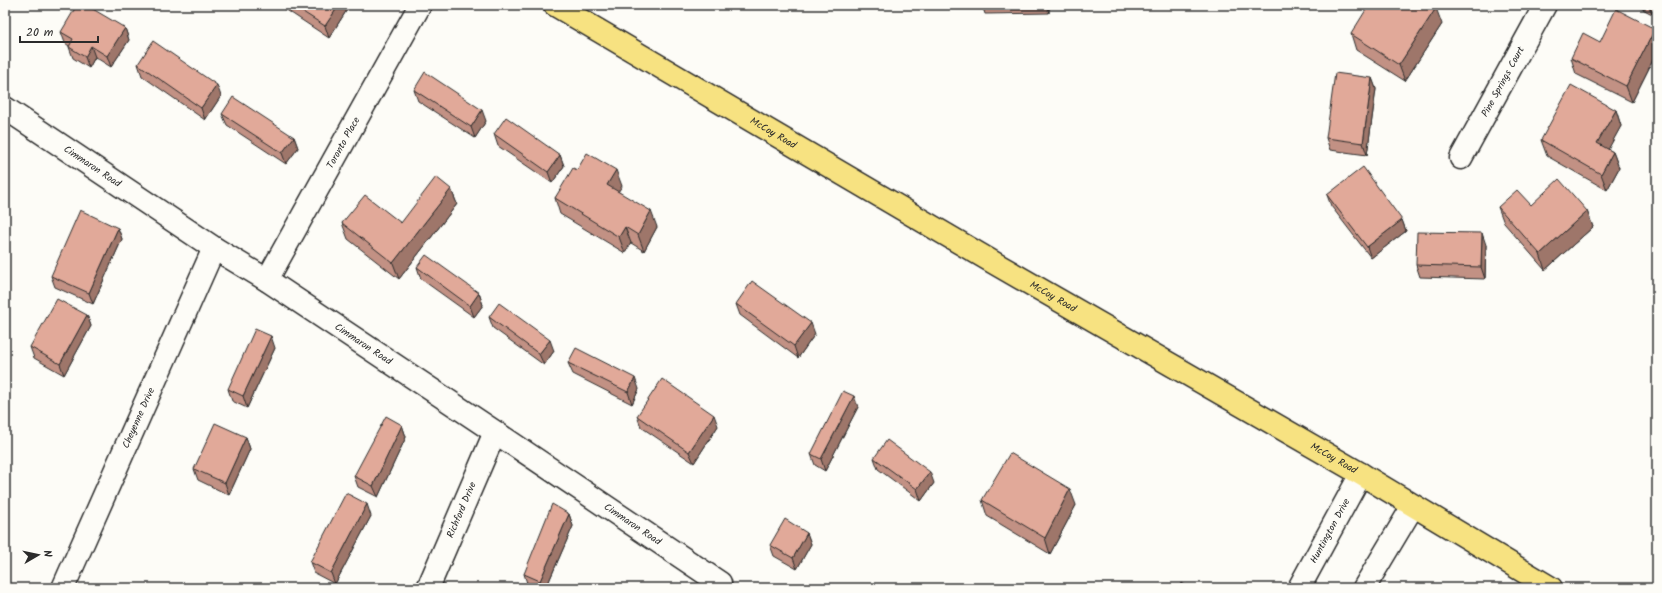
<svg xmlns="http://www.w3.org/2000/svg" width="1662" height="593" font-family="Kalam,sans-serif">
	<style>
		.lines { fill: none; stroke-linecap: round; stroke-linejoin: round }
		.minor-casing { stroke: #2b2b2b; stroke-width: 25 }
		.major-casing { stroke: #2b2b2b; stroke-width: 25 }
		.minor { stroke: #fdfcf7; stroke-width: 22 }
		.major { stroke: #f7e281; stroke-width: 22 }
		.wall { fill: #c29184; stroke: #2b2b2b }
		.shaded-wall { fill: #9e766b; stroke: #2b2b2b }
		.building { fill: #e1a999; stroke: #2b2b2b }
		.labels { text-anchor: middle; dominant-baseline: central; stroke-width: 3; stroke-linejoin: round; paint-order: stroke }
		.street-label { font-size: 10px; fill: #2b2b2b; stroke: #fdfcf7 }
	</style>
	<rect width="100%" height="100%" fill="#fdfcf7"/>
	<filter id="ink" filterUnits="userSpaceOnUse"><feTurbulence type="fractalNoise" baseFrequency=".025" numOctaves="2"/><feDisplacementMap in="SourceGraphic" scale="8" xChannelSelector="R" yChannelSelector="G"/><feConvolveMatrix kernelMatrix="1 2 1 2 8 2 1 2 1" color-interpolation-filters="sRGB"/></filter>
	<g filter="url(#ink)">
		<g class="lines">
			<g class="minor-casing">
				<g id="minor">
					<path id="s1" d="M5,108L214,248L267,280L495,432L720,583"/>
					<path id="s2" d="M1461,158L1545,5"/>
					<path id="s3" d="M267,280L420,5"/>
					<path id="s4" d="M63,588L214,248"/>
					<path id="s5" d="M428,588L495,432"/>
					<path id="s6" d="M1299,588L1361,474"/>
					<polyline points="1364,588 1413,506"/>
				</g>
			</g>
			<g class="major-casing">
				<g id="major">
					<path id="s7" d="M555,5L996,264L1361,474L1551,588"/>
				</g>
			</g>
			<use href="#minor" class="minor"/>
			<use href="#major" class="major"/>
		</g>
		<g class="wall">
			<polygon points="283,5 350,5 329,38 285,9"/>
			<polygon points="982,5 1049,5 1049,13 985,14"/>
			<polygon points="1635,5 1657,5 1652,14"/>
			<polygon points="1442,24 1405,81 1356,50 1351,34"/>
			<polygon points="125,28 129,40 111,67 95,57 89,68 73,58 69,47 69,46 65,43 61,32"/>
			<polygon points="1655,29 1657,35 1657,52 1632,102 1576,74 1571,58 1600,42"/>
			<polygon points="138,64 221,96 205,120 142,76"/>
			<polygon points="1372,78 1376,89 1367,155 1330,150 1326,138"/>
			<polygon points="414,90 486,121 475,138 418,101"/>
			<polygon points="1616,110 1621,126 1608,149 1613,152 1619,168 1607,190 1547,156 1541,140"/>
			<polygon points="222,114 294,137 298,148 286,164 227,125"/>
			<polygon points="494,134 560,155 564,166 552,183 498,146"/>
			<polygon points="577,170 622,186 618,191 657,227 644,251 631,243 625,253 560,214 555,198"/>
			<polygon points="451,189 457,204 399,279 348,239 342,223 401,223"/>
			<polygon points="1327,195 1402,220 1406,231 1371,258 1331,206"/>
			<polygon points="1531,205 1587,211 1593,227 1545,270 1504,223 1498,207"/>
			<polygon points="118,228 122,239 93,304 55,287 51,276"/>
			<polygon points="1486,245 1485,279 1420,277 1416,265"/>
			<polygon points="417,267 479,293 483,305 474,317 421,279"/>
			<polygon points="736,304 815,334 798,358 740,315"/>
			<polygon points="87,315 91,326 64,375 34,358 30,347"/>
			<polygon points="489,317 554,351 544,365 493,328"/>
			<polygon points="275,348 247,408 232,401 228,389"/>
			<polygon points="568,363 639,389 632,404 573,374"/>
			<polygon points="858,407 825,471 815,465 811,454"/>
			<polygon points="637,416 718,426 694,463 641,427"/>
			<polygon points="402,425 406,437 378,497 358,487 354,476"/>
			<polygon points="246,437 250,449 229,495 198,480 194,469"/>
			<polygon points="874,458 934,483 921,501 878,469"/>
			<polygon points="982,500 1076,505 1050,554 987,516"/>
			<polygon points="569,514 573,526 546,588 534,588 528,586 524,574"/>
			<polygon points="371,516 335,584 314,573 310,562"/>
			<polygon points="807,533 811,544 797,569 774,556 770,545"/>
		</g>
		<g class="shaded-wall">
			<polygon points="339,5 350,5 329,38 325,26"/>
			<polygon points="1046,5 1049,5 1049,13"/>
			<polygon points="1649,5 1657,5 1652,14"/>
			<polygon points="1436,8 1442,24 1405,81 1399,65"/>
			<polygon points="125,28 129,40 111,67 107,56"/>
			<polygon points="1655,29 1657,35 1657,52 1632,102 1626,86"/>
			<polygon points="91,46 95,57 89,68 85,57"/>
			<polygon points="1372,78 1376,89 1367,155 1363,143"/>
			<polygon points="217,85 221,96 205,120 201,108"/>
			<polygon points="482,110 486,121 475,138 471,127"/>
			<polygon points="1616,110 1621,126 1603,159 1597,143"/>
			<polygon points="294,137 298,148 286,164 282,153"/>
			<polygon points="1613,152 1619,168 1607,190 1601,174"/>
			<polygon points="560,155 564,166 552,183 548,172"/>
			<polygon points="616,170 622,186 613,200 607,185"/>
			<polygon points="451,189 457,204 399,279 393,263"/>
			<polygon points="651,211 657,227 644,251 638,235"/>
			<polygon points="1587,211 1593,227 1545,270 1540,254"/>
			<polygon points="1402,220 1406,231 1371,258 1367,247"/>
			<polygon points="625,227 631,243 625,253 619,237"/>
			<polygon points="118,228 122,239 93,304 89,293"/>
			<polygon points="1482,233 1486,245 1485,279 1481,267"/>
			<polygon points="479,293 483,305 474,317 470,306"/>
			<polygon points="87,315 91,326 64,375 60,364"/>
			<polygon points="811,323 815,334 798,358 794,346"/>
			<polygon points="271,336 275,348 247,408 243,396"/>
			<polygon points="550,340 554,351 544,365 539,354"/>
			<polygon points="635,378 639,389 632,404 628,392"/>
			<polygon points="854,396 858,407 825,471 821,459"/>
			<polygon points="714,415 718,426 694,463 689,452"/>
			<polygon points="402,425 406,437 378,497 373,486"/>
			<polygon points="246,437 250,449 229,495 225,483"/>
			<polygon points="930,472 934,483 921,501 917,489"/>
			<polygon points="1070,489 1076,505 1050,554 1045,538"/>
			<polygon points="367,504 371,516 335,584 331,573"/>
			<polygon points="569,514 573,526 546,588 543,588 540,581"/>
			<polygon points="807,533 811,544 797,569 793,558"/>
		</g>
		<g class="building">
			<polygon points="77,5 86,5 125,28 107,56 91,46 85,57 69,47 73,39 61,32"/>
			<polygon points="292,5 339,5 325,26"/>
			<polygon points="1369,5 1431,5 1436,8 1399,65 1351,34"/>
			<polygon points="1616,9 1655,29 1626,86 1571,58 1583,33 1600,42"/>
			<polygon points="153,41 217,85 201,108 138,64"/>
			<polygon points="425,72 482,110 471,127 414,90"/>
			<polygon points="1335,73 1372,78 1363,143 1326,138"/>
			<polygon points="1571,85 1616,110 1597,143 1613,152 1601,174 1541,140"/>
			<polygon points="233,97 294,137 282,153 222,114"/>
			<polygon points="506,117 560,155 548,172 494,134"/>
			<polygon points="587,153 616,170 607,185 651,211 638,235 625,227 619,237 555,198 573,168 577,170"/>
			<polygon points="1363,167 1402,220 1367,247 1327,195"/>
			<polygon points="436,177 451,189 393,263 342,223 365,195 401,223"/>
			<polygon points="1559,179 1587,211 1540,254 1498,207 1517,190 1531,205"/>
			<polygon points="80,210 118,228 89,293 51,276"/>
			<polygon points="1417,232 1482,233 1481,267 1416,265"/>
			<polygon points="426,255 479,293 470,306 417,267"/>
			<polygon points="752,281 811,323 794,346 736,304"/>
			<polygon points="57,299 87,315 60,364 30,347"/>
			<polygon points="499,303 550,340 539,354 489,317"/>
			<polygon points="255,329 271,336 243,396 228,389"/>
			<polygon points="576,348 635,378 628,392 568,363"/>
			<polygon points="662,379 714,415 689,452 637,416"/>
			<polygon points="843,391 854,396 821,459 811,454"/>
			<polygon points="386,416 402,425 373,486 354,476"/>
			<polygon points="215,423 246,437 225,483 194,469"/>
			<polygon points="887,440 930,472 917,489 874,458"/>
			<polygon points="1010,453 1070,489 1045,538 982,500"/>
			<polygon points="346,493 367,504 331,573 310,562"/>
			<polygon points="552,504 569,514 540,581 524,574"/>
			<polygon points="785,519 807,533 793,558 770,545"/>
			<polygon points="1182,583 1189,588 1179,588"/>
		</g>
	</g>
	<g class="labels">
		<g class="street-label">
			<text stroke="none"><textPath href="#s2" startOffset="87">Pine Springs Court</textPath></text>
			<text stroke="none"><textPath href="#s7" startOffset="253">McCoy Road</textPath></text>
			<text stroke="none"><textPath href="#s3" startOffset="157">Toronto Place</textPath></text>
			<text stroke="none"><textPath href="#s1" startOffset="105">Cimmaron Road</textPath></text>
			<text stroke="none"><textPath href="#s7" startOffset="577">McCoy Road</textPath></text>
			<text stroke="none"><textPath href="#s1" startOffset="429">Cimmaron Road</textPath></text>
			<text stroke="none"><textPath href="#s4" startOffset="186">Cheyenne Drive</textPath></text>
			<text stroke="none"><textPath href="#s7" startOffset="901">McCoy Road</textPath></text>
			<text stroke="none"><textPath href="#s5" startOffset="85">Richford Drive</textPath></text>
			<text stroke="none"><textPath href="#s1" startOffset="753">Cimmaron Road</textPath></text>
			<text stroke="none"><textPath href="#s6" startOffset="65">Huntington Drive</textPath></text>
		</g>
	</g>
	<rect width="1662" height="593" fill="none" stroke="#fdfcf7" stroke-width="20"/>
	<rect x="10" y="10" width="1642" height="573" fill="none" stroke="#2b2b2b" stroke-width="1.5" filter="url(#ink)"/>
	<g transform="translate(38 555) rotate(81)" stroke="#fdfcf7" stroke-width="3" paint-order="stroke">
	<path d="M0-3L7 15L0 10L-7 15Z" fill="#2b2b2b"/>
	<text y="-6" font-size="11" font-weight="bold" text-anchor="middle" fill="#2b2b2b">N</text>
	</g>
	<path d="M20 36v6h78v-6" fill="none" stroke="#2b2b2b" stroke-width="2"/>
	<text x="26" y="36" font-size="12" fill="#2b2b2b" stroke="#fdfcf7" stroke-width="3" paint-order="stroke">20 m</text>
</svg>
